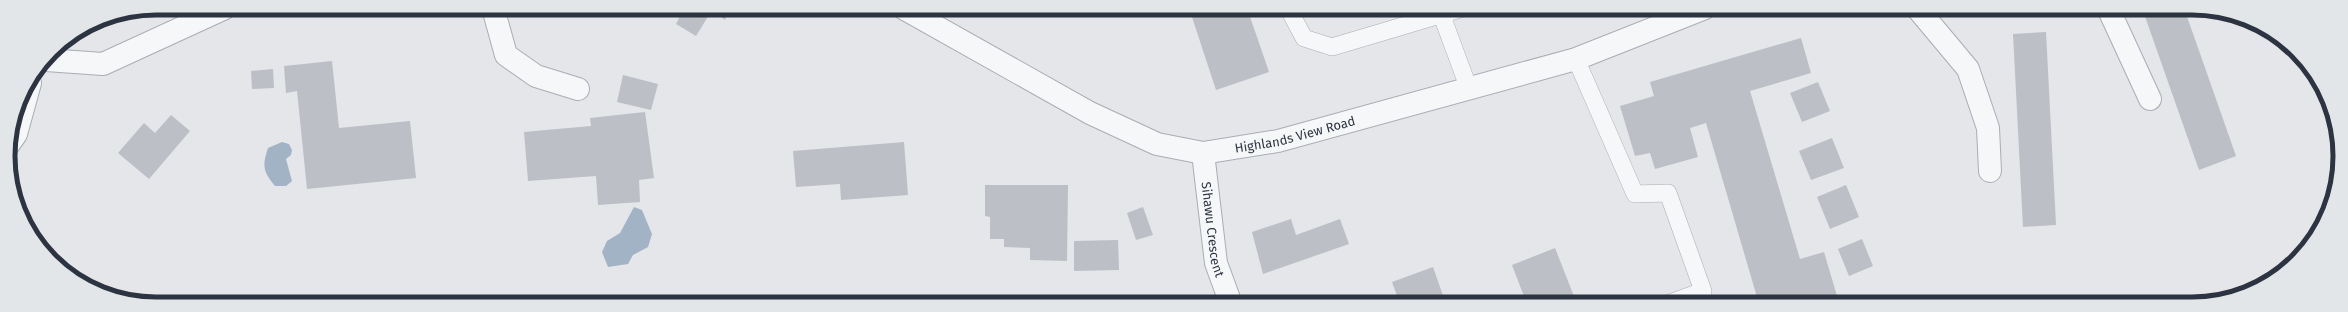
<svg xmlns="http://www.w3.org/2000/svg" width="2348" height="312" font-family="'Fira Sans',sans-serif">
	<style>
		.water { fill: #a3b3c6 }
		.building { fill: #bcbfc6 }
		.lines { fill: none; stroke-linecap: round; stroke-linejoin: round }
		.lane-casing { stroke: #a9adb4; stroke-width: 18 }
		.street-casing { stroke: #a9adb4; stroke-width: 24 }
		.lane { stroke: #f6f7f9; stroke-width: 17 }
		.street { stroke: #f6f7f9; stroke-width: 22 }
		.labels { text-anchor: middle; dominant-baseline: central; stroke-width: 4; stroke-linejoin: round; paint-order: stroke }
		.street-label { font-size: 13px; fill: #2d3441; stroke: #f3f5f8 }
		.rim { fill: none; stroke: #2d3441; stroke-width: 5 }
	</style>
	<rect width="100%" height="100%" fill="#e4e6ea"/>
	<g class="water">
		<path d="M282,142L289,144L292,150L291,155L286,159L292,181L286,186H275C263,171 262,166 268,148Z"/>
		<polygon points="634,207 642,210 652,234 648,247 633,255 628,264 608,267 602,252 607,241 620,233"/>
	</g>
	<g class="building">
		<polygon points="684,8 729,8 725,20 712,10 696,36 676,24"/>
		<polygon points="1189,8 1247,8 1269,72 1216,90"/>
		<polygon points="1964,8 1976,8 1967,14"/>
		<polygon points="2142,8 2184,8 2236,156 2199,170"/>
		<polygon points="2046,32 2056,225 2023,227 2013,34"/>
		<polygon points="1801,38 1811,73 1750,91 1800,259 1824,252 1837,296 1812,304 1759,304 1706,123 1690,128 1698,157 1655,169 1650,153 1635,156 1620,106 1654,96 1650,82"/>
		<polygon points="332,61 339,128 410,121 416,178 307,189 297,91 286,93 284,66"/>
		<polygon points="273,69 274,88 252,89 251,71"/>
		<polygon points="623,75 658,84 651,110 617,102"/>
		<polygon points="1818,82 1830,111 1802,122 1790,93"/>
		<polygon points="645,112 654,178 639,180 640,202 598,205 596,176 528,181 524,132 591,126 590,118"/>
		<polygon points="171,115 190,131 149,179 118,153 144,123 155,133"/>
		<polygon points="1832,138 1844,168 1811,180 1799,151"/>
		<polygon points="904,142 908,195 841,200 840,184 796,187 793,151"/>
		<polygon points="985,185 1068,185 1067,261 1030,260 1030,248 1004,247 1004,239 990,239 990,217 985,216"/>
		<polygon points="1846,185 1859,217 1830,229 1817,197"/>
		<polygon points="1143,207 1153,235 1136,240 1127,213"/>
		<polygon points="1291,219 1296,235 1340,219 1349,244 1263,274 1252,232"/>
		<polygon points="1862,239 1873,266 1849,276 1838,249"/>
		<polygon points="1118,240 1119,270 1074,271 1074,241"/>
		<polygon points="1555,248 1577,304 1512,304 1525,299 1512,265"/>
		<polygon points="1433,267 1446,304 1400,304 1392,282"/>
	</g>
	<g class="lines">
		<g class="lane-casing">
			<g id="lane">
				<polyline points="1288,8 1304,38 1332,47 1463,8"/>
				<polyline points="1442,16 1469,89"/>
				<polyline points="1576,59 1635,194 1668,193 1703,291 1667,304"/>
			</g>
		</g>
		<g class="street-casing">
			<g id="street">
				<polyline points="493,8 506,55 536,76 578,89"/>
				<path id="s1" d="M903,8L1090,113L1157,144L1203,153L1278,141L1576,59L1705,8"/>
				<polyline points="1917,8 1968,69 1988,128 1990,171"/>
				<polyline points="2108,8 2150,99"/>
				<polyline points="46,60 103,64 225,8"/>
				<polyline points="9,144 16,134 30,83"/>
				<path id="s2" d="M1203,153L1216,263L1231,304"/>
			</g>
		</g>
		<use href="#lane" class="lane"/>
		<use href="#street" class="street"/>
	</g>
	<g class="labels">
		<g class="street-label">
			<text stroke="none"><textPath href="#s1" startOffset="429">Highlands View Road</textPath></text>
			<text stroke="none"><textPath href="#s2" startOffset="77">Sihawu Crescent</textPath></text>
		</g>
	</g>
	<path d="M0 0H2348V312H0ZM156 15H2192A141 141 0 0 1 2333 156V156A141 141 0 0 1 2192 297H156A141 141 0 0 1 15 156V156A141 141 0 0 1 156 15Z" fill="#e3e6e9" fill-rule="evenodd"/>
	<path class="rim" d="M156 15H2192A141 141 0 0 1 2333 156V156A141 141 0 0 1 2192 297H156A141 141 0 0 1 15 156V156A141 141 0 0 1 156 15Z"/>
</svg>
